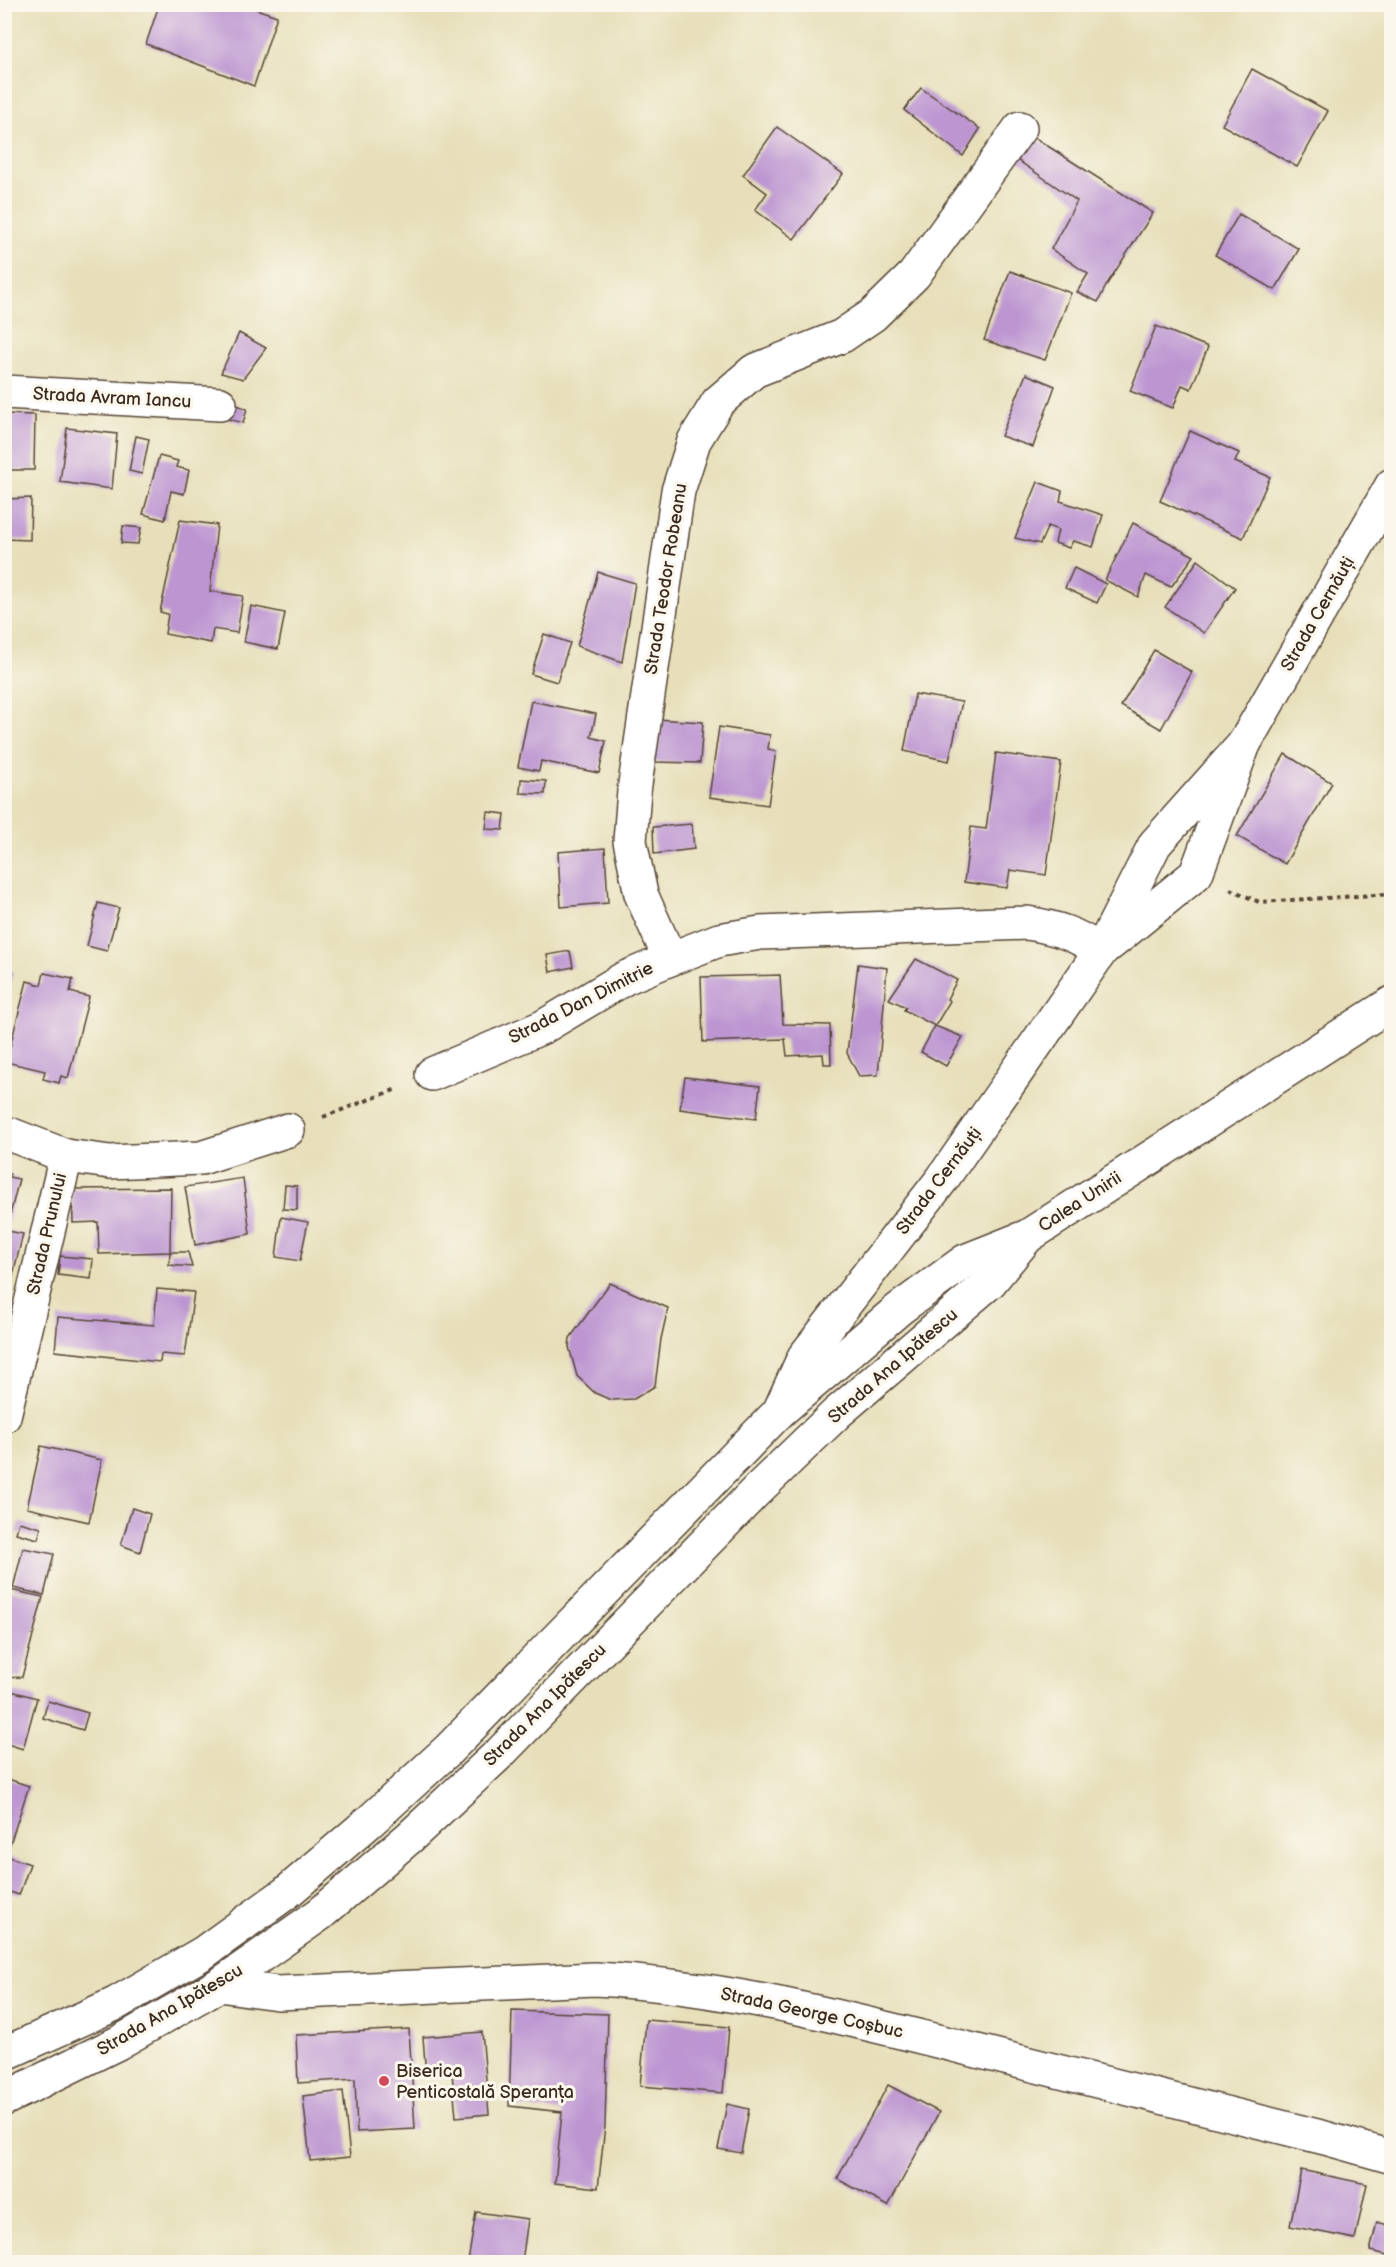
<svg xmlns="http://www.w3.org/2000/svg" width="1396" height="2267" font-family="'Balsamiq Sans',sans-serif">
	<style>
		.building { fill: #bc95d1 }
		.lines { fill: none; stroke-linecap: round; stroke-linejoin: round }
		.street-casing { stroke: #554535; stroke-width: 36 }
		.secondary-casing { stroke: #554535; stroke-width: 36 }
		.primary-casing { stroke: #554535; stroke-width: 36 }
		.path { stroke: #554535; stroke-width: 4; stroke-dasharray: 4.5 4.5; stroke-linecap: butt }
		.street { stroke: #fff; stroke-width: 33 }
		.secondary { stroke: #fff; stroke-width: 33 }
		.primary { stroke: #fff; stroke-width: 33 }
		.poi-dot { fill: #d1495b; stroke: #fbf7ec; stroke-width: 2 }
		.labels { text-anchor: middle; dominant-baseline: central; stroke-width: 6; stroke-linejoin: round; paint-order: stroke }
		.street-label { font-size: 18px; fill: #3b2a1e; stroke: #fbf7ec }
		.poi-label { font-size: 18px; fill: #3b2a1e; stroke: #fbf7ec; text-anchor: start }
	</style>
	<rect width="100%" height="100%" fill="#fbf7ec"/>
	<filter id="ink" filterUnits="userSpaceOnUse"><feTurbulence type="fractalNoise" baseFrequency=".0167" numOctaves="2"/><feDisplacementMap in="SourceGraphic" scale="12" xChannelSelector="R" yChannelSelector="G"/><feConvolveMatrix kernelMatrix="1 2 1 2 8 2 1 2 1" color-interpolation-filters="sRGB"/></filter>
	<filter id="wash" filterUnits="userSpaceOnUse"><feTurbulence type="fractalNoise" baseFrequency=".008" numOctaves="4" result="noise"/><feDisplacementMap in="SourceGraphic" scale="24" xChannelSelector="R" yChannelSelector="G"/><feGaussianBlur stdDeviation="1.35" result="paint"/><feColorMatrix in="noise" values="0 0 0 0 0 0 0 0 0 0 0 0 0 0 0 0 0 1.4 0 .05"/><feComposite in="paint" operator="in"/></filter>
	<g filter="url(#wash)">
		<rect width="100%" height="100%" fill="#e7dfba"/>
		<g id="blocks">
			<g class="building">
				<polygon points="159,5 244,5 277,16 254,86 146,44"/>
				<polygon points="1252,69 1328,111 1297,167 1222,125"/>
				<polygon points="921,88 980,129 963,156 904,110"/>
				<polygon points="777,127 843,174 794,239 755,210 767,193 743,175"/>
				<polygon points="1032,136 1153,213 1107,284 1098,302 1077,292 1088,274 1051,249 1077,201 1016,159"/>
				<polygon points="1239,214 1299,249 1275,290 1215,255"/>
				<polygon points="1010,271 1071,293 1045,360 984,340"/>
				<polygon points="1156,326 1208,347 1191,389 1182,385 1173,408 1130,391"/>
				<polygon points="239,333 266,348 243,379 221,373"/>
				<polygon points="1026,374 1055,386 1033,447 1001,436"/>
				<polygon points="232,403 247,409 243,423 228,419"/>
				<polygon points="4,414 35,415 34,470 4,470"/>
				<polygon points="67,428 117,434 112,489 60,482"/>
				<polygon points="1190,431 1239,453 1235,462 1270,477 1243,538 1160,501"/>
				<polygon points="136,436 149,439 142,474 129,471"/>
				<polygon points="159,456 178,461 176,467 189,470 184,494 171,491 165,520 143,514"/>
				<polygon points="1038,482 1062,491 1060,501 1103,515 1093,547 1073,541 1069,548 1055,543 1058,530 1048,526 1040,544 1015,538"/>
				<polygon points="31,498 30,540 4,539 4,499"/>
				<polygon points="180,520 217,525 210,591 243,596 237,633 213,629 211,643 165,634 168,614 160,612"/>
				<polygon points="1133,523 1194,556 1171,587 1146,575 1138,597 1105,580"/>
				<polygon points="123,526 141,528 138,544 121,543"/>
				<polygon points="1198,560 1235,588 1204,633 1165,607"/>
				<polygon points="1074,568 1106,584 1097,603 1065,588"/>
				<polygon points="598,572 635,583 622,662 577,646"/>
				<polygon points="251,606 285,613 278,649 244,642"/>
				<polygon points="544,634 570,643 557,682 531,674"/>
				<polygon points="1154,650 1192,672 1161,729 1121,706"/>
				<polygon points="915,694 962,702 949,761 904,751"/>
				<polygon points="531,701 596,714 591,737 606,741 599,773 541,761 539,771 518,767"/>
				<polygon points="655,719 703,722 700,763 652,762"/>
				<polygon points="719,727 770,735 768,749 776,751 768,805 709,797"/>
				<polygon points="996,753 1061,762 1046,875 1010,870 1007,888 964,882 971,827 986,829"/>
				<polygon points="1285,754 1332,783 1285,864 1237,836"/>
				<polygon points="521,779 546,781 545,794 520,793"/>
				<polygon points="488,812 505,814 503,830 486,829"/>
				<polygon points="692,824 694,849 654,854 653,827"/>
				<polygon points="605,848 608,903 561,907 558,852"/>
				<polygon points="98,903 119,908 107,951 87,946"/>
				<polygon points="570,951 573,967 550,972 547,955"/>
				<polygon points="916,959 957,980 947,999 950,1001 935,1026 904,1010 906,1007 889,999"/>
				<polygon points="858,964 887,968 878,1075 859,1076 847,1053"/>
				<polygon points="4,969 13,972 5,998 4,998"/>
				<polygon points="44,973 73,979 70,992 89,997 68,1078 61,1076 59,1083 43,1079 45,1071 6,1062 27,981 41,985"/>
				<polygon points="780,975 783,1024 830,1025 831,1064 824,1064 823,1054 787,1056 785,1039 703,1042 701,977"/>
				<polygon points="935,1026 963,1037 946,1066 921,1052"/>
				<polygon points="685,1077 760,1086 756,1119 680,1109"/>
				<polygon points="4,1173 10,1174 9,1177 19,1179 7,1227 4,1226"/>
				<polygon points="243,1178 250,1234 195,1245 185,1187"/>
				<polygon points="285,1185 297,1186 297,1210 283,1209"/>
				<polygon points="171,1188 170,1252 99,1254 98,1222 73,1223 72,1189"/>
				<polygon points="281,1217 308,1222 300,1261 276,1257"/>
				<polygon points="4,1230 23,1234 8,1295 4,1295"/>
				<polygon points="170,1252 188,1252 192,1267 169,1265"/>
				<polygon points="60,1256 93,1259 91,1279 58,1275"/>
				<polygon points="610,1283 668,1308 661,1339 655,1386 634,1399 611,1400 595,1393 577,1376 569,1347 570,1338"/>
				<polygon points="157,1289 194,1292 185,1356 161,1354 160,1362 55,1351 58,1317 154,1325"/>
				<polygon points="41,1446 102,1460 89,1522 27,1508"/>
				<polygon points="132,1508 150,1514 140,1552 121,1545"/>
				<polygon points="19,1522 41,1528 38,1539 16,1533"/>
				<polygon points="23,1548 54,1554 44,1595 13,1588"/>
				<polygon points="10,1590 43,1597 22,1677 4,1678 4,1609 6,1610"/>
				<polygon points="4,1689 37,1698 23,1749 4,1743"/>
				<polygon points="48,1701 88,1713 83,1730 43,1718"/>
				<polygon points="5,1778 29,1786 6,1856 30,1864 19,1895 4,1890"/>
				<polygon points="512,2011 608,2014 605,2126 598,2188 555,2183 562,2112 509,2106"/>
				<polygon points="646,2020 729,2027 723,2093 640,2086"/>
				<polygon points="409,2029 415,2129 357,2132 355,2079 298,2083 296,2035"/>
				<polygon points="482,2032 489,2114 456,2117 452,2073 426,2076 423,2037"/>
				<polygon points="888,2085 939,2112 888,2206 837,2179"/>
				<polygon points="343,2091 350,2157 310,2161 303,2096"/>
				<polygon points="727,2104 749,2109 741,2153 718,2149"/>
				<polygon points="1301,2170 1367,2184 1355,2239 1290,2226"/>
				<polygon points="476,2212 528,2219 522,2262 468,2262"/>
				<polygon points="1377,2222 1392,2226 1392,2256 1370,2251"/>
			</g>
		</g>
	</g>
	<g filter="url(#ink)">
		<use href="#blocks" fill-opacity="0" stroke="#554535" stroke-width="1.5"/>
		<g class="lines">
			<g class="street-casing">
				<g id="street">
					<polyline points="4,392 220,404"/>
					<polyline points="670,959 641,894 630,841 634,791 678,491 694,441 718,402 754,371 842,336 873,315 914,275 1020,128"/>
					<path d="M432,1074L543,1027L625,978L670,959L719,940L760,933L1027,923C1058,928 1075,934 1101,951"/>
					<polyline points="4,1132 66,1156 110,1162 201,1158 288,1130"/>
					<polyline points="4,1416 66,1156"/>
					<path d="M219,1985L278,1993L595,1979C722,1986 842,2017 965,2048C1085,2078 1205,2108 1325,2138L1392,2157"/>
				</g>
			</g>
			<g class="secondary-casing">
				<g id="secondary">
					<polyline points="1110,944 1196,874 1244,744 1392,485"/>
					<polyline points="779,1412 804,1357 943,1178 1101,951 1155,844 1244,744"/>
				</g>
			</g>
			<g class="primary-casing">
				<g id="primary">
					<polyline points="4,2054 115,2004 203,1953 286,1893 369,1822 448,1750 779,1412 899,1309 965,1261 1028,1236 1392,1003"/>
					<polyline points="4,2099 118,2043 219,1985 320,1914 410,1837 500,1753 757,1490 837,1413 990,1282 1027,1237"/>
				</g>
			</g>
			<g class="path">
				<polyline points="1230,889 1259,902 1392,894"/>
				<polyline points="323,1117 397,1089"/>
			</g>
			<use href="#street" class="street"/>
			<use href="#secondary" class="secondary"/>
			<use href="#primary" class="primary"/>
		</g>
	</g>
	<circle class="poi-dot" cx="384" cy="2081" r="6"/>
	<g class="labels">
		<g class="street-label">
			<text transform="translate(112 398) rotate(3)">Strada Avram Iancu</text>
			<text transform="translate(666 579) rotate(-81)">Strada Teodor Robeanu</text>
			<text transform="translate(1318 614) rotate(-60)">Strada Cernăuți</text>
			<text transform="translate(581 1003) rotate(-27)">Strada Dan Dimitrie</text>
			<text transform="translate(939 1181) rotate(-53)">Strada Cernăuți</text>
			<text transform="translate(1080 1202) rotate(-33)">Calea Unirii</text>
			<text transform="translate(47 1234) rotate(-77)">Strada Prunului</text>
			<text transform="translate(893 1366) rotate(-41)">Strada Ana Ipătescu</text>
			<text transform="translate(545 1705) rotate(-45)">Strada Ana Ipătescu</text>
			<text transform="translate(170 2010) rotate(-30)">Strada Ana Ipătescu</text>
			<text transform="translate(812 2013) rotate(12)">Strada George Coșbuc</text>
		</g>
		<g class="poi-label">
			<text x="396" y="2071">Biserica<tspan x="396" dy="21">Penticostală Speranța</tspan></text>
		</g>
	</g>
	<rect width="1396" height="2267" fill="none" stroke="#fbf7ec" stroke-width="24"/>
</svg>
